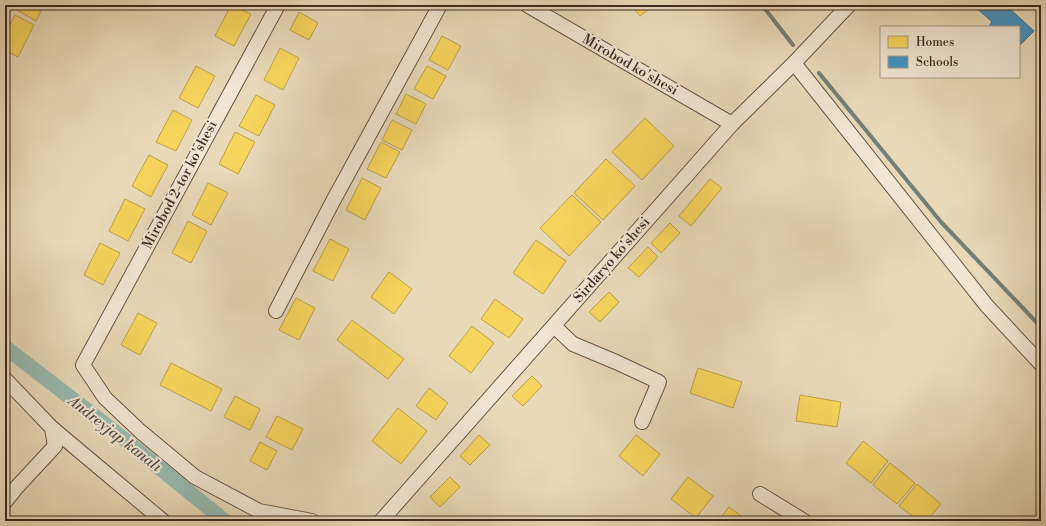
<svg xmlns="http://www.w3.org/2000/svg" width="1046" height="526" font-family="'Libre Bodoni',serif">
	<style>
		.homes { fill: #f6d55c; stroke: #bfa24b }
		.schools { fill: #4393c3; stroke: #427493 }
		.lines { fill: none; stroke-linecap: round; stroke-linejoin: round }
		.stream { stroke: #738078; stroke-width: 4 }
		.canal { stroke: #97bab1; stroke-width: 15 }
		.minor-casing { stroke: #695648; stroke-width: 16 }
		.minor { stroke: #f1e6d2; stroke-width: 14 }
		.labels { text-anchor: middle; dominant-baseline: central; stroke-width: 4; stroke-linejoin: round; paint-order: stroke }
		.street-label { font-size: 14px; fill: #3e2a22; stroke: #f1e6d2 }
		.water-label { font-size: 15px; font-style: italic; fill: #544e46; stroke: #f1e6d2 }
	</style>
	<rect width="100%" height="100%" fill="#e9d9b9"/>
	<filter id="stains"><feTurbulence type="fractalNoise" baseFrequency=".005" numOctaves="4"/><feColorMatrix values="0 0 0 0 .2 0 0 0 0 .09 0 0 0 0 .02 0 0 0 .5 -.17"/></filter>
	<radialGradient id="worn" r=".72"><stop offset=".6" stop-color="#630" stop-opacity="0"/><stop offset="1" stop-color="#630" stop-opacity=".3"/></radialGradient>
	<g class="homes">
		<polygon points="20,5 44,5 36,21 17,10"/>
		<polygon points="231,5 251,14 234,46 215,36"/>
		<polygon points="631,5 654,5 640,16"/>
		<polygon points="299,12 318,23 309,40 290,30"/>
		<polygon points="15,15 34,25 18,57 5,50 5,34"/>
		<polygon points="442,36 461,46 448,70 429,60"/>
		<polygon points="280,48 299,58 283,90 264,80"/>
		<polygon points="196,66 215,76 198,108 179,98"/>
		<polygon points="427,66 446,76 433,99 414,89"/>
		<polygon points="406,94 426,104 416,124 396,114"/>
		<polygon points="256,95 275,105 259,136 239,126"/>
		<polygon points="173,110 192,120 176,151 156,142"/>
		<polygon points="645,118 674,146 642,180 612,152"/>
		<polygon points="392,120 412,130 402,150 382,140"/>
		<polygon points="235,132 255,142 238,174 219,164"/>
		<polygon points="381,142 400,152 386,178 367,169"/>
		<polygon points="149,155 168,165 151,197 132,186"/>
		<polygon points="606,159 635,186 603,220 574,193"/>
		<polygon points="362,178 381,188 365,220 346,210"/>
		<polygon points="710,179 722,188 691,226 679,216"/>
		<polygon points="208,183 228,193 211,225 192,215"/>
		<polygon points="572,195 601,222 569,256 540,228"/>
		<polygon points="125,199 145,209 128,241 109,231"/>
		<polygon points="188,221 207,231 191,263 172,253"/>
		<polygon points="670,223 680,233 661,253 651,243"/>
		<polygon points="330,239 349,249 333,281 313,271"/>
		<polygon points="536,240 566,261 543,294 513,273"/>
		<polygon points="100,243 120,253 103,285 84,275"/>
		<polygon points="648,247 658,257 639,277 628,268"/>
		<polygon points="389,272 412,289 394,314 371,297"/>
		<polygon points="609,292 619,302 600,322 589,312"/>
		<polygon points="296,298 315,308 299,340 279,330"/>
		<polygon points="495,299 523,319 509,338 481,319"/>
		<polygon points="138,313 157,323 140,355 121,345"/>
		<polygon points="352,320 404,359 388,379 337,340"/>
		<polygon points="472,326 494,343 471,373 449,356"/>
		<polygon points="171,363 222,389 211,411 160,385"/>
		<polygon points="698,368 742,382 733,408 690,393"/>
		<polygon points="532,376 542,386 523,406 512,396"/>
		<polygon points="429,388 448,403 436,420 416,406"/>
		<polygon points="800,395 841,402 837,427 796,421"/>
		<polygon points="235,396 260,409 250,430 224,417"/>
		<polygon points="398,408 427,431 401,464 372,441"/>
		<polygon points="277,416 303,429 292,450 266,437"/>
		<polygon points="479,435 490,445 470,465 460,456"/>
		<polygon points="636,435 660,454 643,476 619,456"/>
		<polygon points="863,441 888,461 871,483 846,463"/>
		<polygon points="260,442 277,451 267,470 250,461"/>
		<polygon points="890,463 915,483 897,504 873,485"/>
		<polygon points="450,477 460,487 440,507 430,497"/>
		<polygon points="688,477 713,496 696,518 671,499"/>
		<polygon points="917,484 941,504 927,521 919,521 899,506"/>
		<polygon points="729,507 748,521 718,521"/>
	</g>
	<polygon class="schools" points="973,5 1012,5 1009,8 1034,31 1019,46 1019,27 988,27 992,22"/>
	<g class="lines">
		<g class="stream">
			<polyline points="762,5 793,45"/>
			<polyline points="819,73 941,222 1041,327"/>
		</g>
		<polyline class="canal" points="5,347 115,432 225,521"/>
		<g class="minor-casing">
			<g id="minor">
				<polyline points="278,5 83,365 105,398 141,432 195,477 259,511 312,521"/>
				<polyline points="527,5 732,124"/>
				<polyline points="794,63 987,306 1041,364"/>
				<polyline points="276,311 332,203 440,5"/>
				<polyline points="554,326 573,344 616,362 659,382 642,422"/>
				<polyline points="5,379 52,428 55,446 17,487 5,502"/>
				<polyline points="52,428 163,521"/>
				<polyline points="760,494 804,521"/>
				<polyline points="381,521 732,124 794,63 849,5"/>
			</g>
		</g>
		<use href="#minor" class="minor"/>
	</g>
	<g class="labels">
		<g class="street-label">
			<text transform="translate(630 65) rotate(30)">Mirobod ko'shesi</text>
			<text transform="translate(180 185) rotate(-62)">Mirobod 2-tor ko'shesi</text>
			<text transform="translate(612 260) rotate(-49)">Sirdaryo ko'shesi</text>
		</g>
		<g class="water-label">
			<text transform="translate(115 434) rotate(38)">Andreyjap kanalı</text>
		</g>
	</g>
	<rect width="1046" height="526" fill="none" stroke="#e9d9b9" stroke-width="20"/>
	<rect x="6" y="6" width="1034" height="514" fill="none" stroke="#3e2a22" stroke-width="2"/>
	<rect x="10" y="10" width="1026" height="506" fill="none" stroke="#3e2a22"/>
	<rect x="880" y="26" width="140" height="52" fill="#f1e6d2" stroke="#a99b8c"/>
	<rect x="888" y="36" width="20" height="12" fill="#f6d55c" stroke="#a99b8c"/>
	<text x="916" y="46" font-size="12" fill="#3e2a22">Homes</text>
	<rect x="888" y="56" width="20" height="12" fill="#4393c3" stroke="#a99b8c"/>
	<text x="916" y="66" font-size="12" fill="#3e2a22">Schools</text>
	<rect width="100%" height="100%" filter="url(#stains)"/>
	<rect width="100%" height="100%" fill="url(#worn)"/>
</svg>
